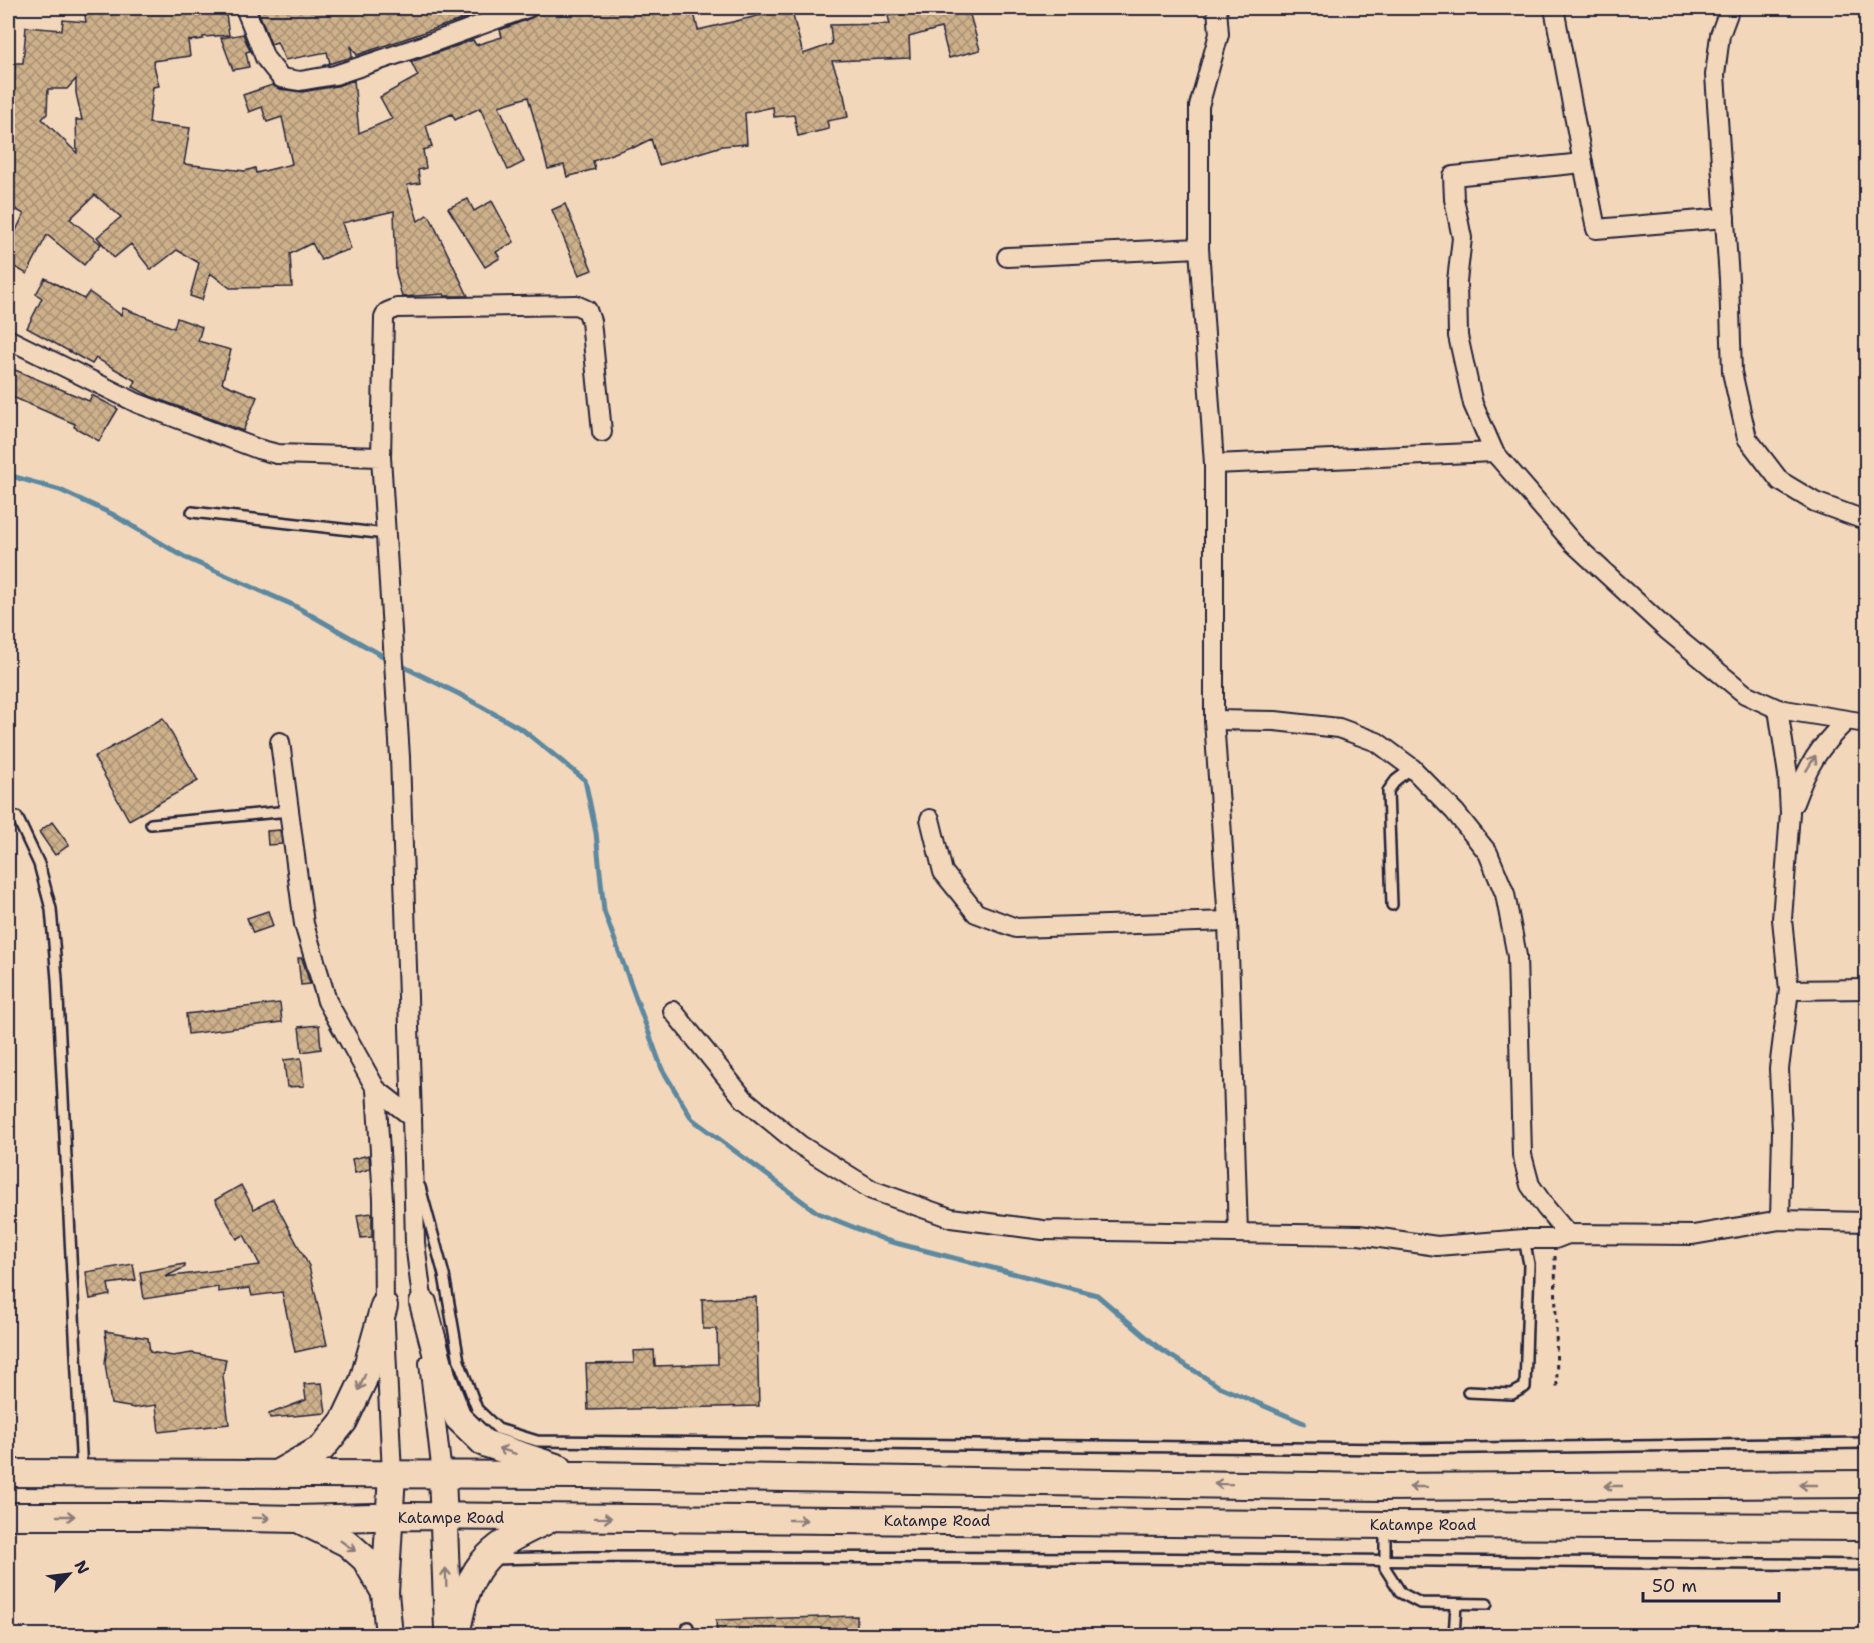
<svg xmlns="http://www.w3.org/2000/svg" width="1874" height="1643" font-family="'Shantell Sans',sans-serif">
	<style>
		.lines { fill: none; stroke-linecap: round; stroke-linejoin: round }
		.stream { stroke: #5c88a0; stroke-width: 5 }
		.building { fill: url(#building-cross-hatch); stroke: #22223b; stroke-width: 1.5; fill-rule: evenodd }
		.lane-casing { stroke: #22223b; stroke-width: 14 }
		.street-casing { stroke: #22223b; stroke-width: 22 }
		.secondary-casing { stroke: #22223b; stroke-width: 30 }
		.path { stroke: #22223b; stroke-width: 3; stroke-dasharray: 4.5 4.5; stroke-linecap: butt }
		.lane { stroke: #f3d7ba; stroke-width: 9 }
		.street { stroke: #f3d7ba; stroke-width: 18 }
		.secondary { stroke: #f3d7ba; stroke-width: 26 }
		.oneway { stroke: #8a7c7a }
		.labels { text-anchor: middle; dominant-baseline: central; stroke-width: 6; stroke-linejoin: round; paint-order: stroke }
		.street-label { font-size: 15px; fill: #22223b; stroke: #f3d7ba }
	</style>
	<defs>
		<pattern id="building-cross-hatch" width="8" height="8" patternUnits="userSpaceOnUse" patternTransform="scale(1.5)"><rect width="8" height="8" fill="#ceb18b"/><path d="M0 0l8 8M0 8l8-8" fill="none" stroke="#a79073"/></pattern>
	</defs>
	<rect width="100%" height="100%" fill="#f3d7ba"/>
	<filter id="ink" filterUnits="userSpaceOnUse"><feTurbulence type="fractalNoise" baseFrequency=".0167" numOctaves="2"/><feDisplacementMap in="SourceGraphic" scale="12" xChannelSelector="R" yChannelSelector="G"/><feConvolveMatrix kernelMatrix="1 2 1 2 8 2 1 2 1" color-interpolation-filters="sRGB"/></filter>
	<g filter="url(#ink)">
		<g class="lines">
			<g class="stream">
				<polyline points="8,475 60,490 112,514 186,558 293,605 390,660"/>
				<polyline points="398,664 459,694 523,730 585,780 596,833 604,911 662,1069 692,1119 818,1213 888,1241 1097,1295 1160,1349 1220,1387 1304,1423"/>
			</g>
		</g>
		<g class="building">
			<path d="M84,8H107L108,12L172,9V8H225L229,35L203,37V39L188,41L190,56L153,61L159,86L153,87L149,123L190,128L184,164L245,171L255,168L256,173L292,164L282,117L267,122L262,107L249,112L243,95L272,85L279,89L302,92L337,86L354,80L359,133L392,119L380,97L418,76L411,62L473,40L476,45L502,37L500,30L531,18L536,15L538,8H647L649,14L680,8H693L698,30L791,8L803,54L832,44L830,25L890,24L888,16L917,8H968L980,50L949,58L941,28L909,37L910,58L832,61L844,95L848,117L827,121L829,129L798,136L794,115L774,117L773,107L745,113L747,144L722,146L659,165L651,139L633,148V146L593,161L595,169L567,177L564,165L548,169L528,97L499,106L524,162L508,170L480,108L455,120L452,114L426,125L432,147L423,150L426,168L418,170L420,183L407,185L418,221L427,215L430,217L468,296H445L444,294L402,297L396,273L394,211L342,223L351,249L339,253L338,252L321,260L312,243L290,254L292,287L230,288L210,273L202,300L190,296L199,263L177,250L151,270L131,244L114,258L97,237L121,217L95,195L70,219L101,244L84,265L47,235L27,274L8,263V247L24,214L8,205V103L13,109L15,63H23L26,27L62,30L63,20L86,22ZM76,79V93L82,120H76L77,153L42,119L47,114L48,89H67Z"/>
			<polygon points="257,8 496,8 357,55 351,46 352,57 322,66 330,63 327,52 285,60 277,42 271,44"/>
			<polygon points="243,34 250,51 246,52 249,67 233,70 221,38"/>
			<polygon points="468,199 474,211 492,201 514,242 496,252 500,258 485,267 448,208"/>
			<polygon points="565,204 592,270 579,275 552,210"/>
			<polygon points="45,278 84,299 89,292 121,315 123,308 174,328 177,318 202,327 198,341 231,350 222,383 257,397 243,431 150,396 133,387 136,381 96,358 92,364 27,328 42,298 36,294"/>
			<polygon points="8,367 89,401 92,395 118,409 99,441 74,427 75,424 8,395"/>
			<polygon points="163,718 198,781 129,820 94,757"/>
			<polygon points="52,822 69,845 55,855 39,832"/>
			<polygon points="280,830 282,844 268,845 267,831"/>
			<polygon points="268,911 273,926 253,933 247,918"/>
			<polygon points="298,958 302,958 310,984 301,985"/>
			<polygon points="280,1003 282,1022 188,1034 186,1014"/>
			<polygon points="319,1025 321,1049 302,1052 299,1027"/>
			<polygon points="301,1058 304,1086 287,1087 284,1060"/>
			<polygon points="369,1155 370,1169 355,1173 352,1159"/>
			<polygon points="241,1185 254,1209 273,1199 309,1266 327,1345 295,1352 282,1292 252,1296 250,1288 218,1292 218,1287 144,1299 140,1272 185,1264 185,1267 165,1277 260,1265 244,1235 237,1239 215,1200"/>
			<polygon points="372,1213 372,1237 361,1238 357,1215"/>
			<polygon points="133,1264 136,1280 108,1284 110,1295 90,1299 86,1272"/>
			<polygon points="756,1297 759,1406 588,1410 586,1364 634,1363 633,1351 654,1350 655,1366 718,1364 717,1329 703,1329 702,1299"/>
			<polygon points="105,1331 148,1338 150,1352 173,1356 192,1353 226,1359 223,1376 229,1424 159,1432 156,1405 135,1408 111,1404 105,1363 107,1348"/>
			<polygon points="322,1383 326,1413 270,1418 269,1414 306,1400 304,1384"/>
			<polygon points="857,1616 857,1635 717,1635 716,1620"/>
		</g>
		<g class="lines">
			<g class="lane-casing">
				<g id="lane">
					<polyline points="192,512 386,534"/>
					<polyline points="17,817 39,864 51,909 57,979 82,1473"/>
					<polyline points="151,824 289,811"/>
					<polyline points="1392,905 1388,791 1396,780 1412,768"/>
					<polyline points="420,1187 444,1275 459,1361 477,1409 498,1429 537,1441 1403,1449 1866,1443"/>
					<polyline points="1468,1392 1512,1394 1525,1387 1529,1264 1524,1239"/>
					<polyline points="1385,1528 1385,1568 1401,1593 1420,1603 1487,1604"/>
					<polyline points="494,1559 588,1557 1119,1558 1866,1565"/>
					<polyline points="687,1636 688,1627"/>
					<polyline points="1454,1636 1456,1604"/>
				</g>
			</g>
			<g class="street-casing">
				<g id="street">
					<polyline points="245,8 265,58 281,78 300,81 335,75 431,43 527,8"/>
					<polyline points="1217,8 1219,34 1199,106 1199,248 1214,464 1214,720 1228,921 1238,1233"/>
					<polyline points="1554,8 1583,163 1453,176 1454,199 1462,238 1457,281 1458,336 1473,404 1494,452 1573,543 1667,630 1745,694 1778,709 1866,723"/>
					<polyline points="1730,8 1720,35 1715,75 1729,279 1732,372 1747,438 1780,481 1815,502 1859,518 1866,518"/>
					<polyline points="1583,163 1596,229 1725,218"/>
					<polyline points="1007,257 1199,248"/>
					<polyline points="8,339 137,403 258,449 277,454 381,457 400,757 412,1117"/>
					<polyline points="381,457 384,318 387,312 397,308 576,305 587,310 591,321 602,432"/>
					<polyline points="1214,464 1494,452"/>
					<polyline points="1778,709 1788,775 1790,813 1782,919 1789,990 1779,1069 1782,1131 1780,1220"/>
					<polyline points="1214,720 1275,721 1339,728 1377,742 1412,768 1455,812 1488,853 1505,894 1517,956 1522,1155 1530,1185 1546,1208 1568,1234"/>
					<polyline points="280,742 304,924 327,1001 376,1089 412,1117 415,1243 424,1314"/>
					<path d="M1794,803C1807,767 1818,748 1846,721"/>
					<polyline points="930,819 943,872 976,913 1016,928 1228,921"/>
					<polyline points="1789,990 1866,989"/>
					<polyline points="673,1011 744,1099 800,1145 872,1190 951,1218 1043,1230 1359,1235 1437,1246 1524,1239 1555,1239 1568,1234 1693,1235 1780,1220 1866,1222"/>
					<polyline points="376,1089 383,1199 384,1306 392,1474"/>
					<polyline points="429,1363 442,1474"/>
				</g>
			</g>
			<g class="secondary-casing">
				<g id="secondary">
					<polyline points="423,1303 443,1379 458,1418 484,1443 559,1468"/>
					<polyline points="8,1473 582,1475 1381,1487 1866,1484"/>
					<polyline points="276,1474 322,1448 344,1421 363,1381 384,1306"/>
					<polyline points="442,1474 448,1629"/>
					<polyline points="8,1516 159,1516 297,1519 411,1516 1385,1525 1866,1527"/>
					<polyline points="302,1521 347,1543 365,1559 385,1593"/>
					<polyline points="389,1636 385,1593 392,1474"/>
					<path d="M456,1636C468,1568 483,1549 546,1521"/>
				</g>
			</g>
			<polyline class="path" points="1555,1256 1557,1387"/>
			<use href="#lane" class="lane"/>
			<use href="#street" class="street"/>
			<use href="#secondary" class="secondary"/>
		</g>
		<defs><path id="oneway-shaft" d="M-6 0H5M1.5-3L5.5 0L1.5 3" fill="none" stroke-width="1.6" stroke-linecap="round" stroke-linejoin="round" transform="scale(1.5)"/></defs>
		<g class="oneway">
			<use href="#oneway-shaft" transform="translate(1811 763) rotate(-59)"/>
			<use href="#oneway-shaft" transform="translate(362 1382) rotate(112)"/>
			<use href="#oneway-shaft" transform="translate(507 1451) rotate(-162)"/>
			<use href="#oneway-shaft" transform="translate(1223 1484) rotate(-179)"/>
			<use href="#oneway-shaft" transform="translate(1808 1485) rotate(180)"/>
			<use href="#oneway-shaft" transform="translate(1613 1486) rotate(180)"/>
			<use href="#oneway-shaft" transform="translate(1418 1487) rotate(180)"/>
			<use href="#oneway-shaft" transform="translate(66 1516)"/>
			<use href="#oneway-shaft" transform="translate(261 1518) rotate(1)"/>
			<use href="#oneway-shaft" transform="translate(603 1518) rotate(1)"/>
			<use href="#oneway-shaft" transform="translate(798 1520)"/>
			<use href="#oneway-shaft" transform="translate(348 1546) rotate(35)"/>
			<use href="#oneway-shaft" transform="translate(446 1577) rotate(-92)"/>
		</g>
	</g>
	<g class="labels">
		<g class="street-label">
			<text x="451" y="1518">Katampe Road</text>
			<text x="937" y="1521">Katampe Road</text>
			<text x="1423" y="1525">Katampe Road</text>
		</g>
	</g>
	<rect width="1874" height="1643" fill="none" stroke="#f3d7ba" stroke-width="30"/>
	<rect x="15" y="15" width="1844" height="1613" fill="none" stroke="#22223b" stroke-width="2" filter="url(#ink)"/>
	<g transform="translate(69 1574) rotate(62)" stroke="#f3d7ba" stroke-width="4.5" paint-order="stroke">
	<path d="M0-4.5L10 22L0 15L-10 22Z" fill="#22223b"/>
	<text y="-9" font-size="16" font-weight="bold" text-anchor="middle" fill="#22223b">N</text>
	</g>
	<path d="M1643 1592v9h136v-9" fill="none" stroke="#22223b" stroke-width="3"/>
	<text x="1652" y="1592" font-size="18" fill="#22223b" stroke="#f3d7ba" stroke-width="4.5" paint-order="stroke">50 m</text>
</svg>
